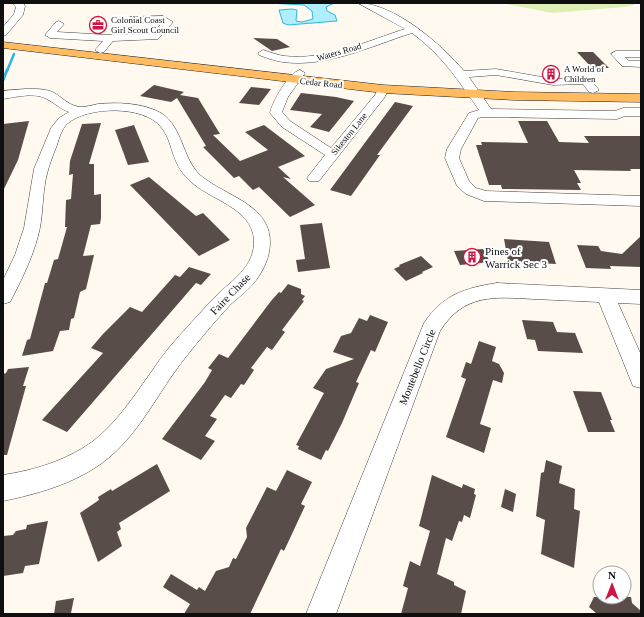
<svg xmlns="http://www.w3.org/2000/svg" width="644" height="617" font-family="'Times New Roman',serif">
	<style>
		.green { fill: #ddefb5 }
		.water { fill: #aeeefd; stroke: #2db7dc }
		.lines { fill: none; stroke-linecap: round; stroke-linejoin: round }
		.stream-far1 { stroke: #2db7dc; stroke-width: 2.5 }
		.stream { stroke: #2db7dc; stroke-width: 3 }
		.building { fill: #594d4a }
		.minor-casing { stroke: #424242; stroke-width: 1 }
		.major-casing { stroke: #202020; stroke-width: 1 }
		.minor { fill: #fff; fill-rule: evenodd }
		.major { fill: #ffbb60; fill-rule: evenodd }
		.labels { text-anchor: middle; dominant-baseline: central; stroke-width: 4; stroke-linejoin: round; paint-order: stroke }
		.far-poi-label { font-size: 9px; fill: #0f0f0f; stroke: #fff; text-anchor: start }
		.far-street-label { font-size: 9px; fill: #0f0f0f; stroke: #fff }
		.poi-label { font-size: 11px; fill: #0f0f0f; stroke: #fff; text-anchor: start }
		.street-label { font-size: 11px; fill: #0f0f0f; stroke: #fff }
	</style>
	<rect width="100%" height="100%" fill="#fff9f0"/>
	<polygon class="green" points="501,3 634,3 634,5 624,7 552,13"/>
	<polygon class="water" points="268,3 334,3 326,7 327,11 335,15 337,21 288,25 283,23 279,10 292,9 297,10 296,21 302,22 313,19 312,11 304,5"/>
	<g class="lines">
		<polyline class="stream-far1" points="7,71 14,54"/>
		<polyline class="stream" points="3,80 7,70"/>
	</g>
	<g class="building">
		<polygon points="253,38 277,39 290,47 272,51"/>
		<polygon points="577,52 593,52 609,68 592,68"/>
		<polygon points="154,85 184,92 180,95 198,98 220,134 213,135 240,161 268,150 245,132 264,125 305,156 278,167 291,179 283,177 315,205 290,217 259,187 253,190 239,176 234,178 203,147 206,146 177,98 171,102 140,96"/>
		<polygon points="251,87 271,89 259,105 239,103"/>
		<polygon points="301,93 336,97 354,101 329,132 310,127 322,114 290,110"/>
		<polygon points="395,102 413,106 377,155 380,155 351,196 330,190"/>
		<polygon points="29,121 18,160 3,191 3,124"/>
		<polygon points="518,121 547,121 559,142 589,143 584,136 641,136 641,169 630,169 631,171 574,170 581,183 577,183 581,190 502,189 501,185 489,185 476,145 482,145 481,142 528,143"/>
		<polygon points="101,123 89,164 94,164 94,195 101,194 101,218 100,224 91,225 83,256 94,255 86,289 80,292 74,318 71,319 69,330 60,331 53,351 22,356 27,340 30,339 45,283 47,283 54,260 58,259 67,227 65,227 66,200 71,199 73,174 69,175 70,161 82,124"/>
		<polygon points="134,125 149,162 128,165 115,130"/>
		<polygon points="149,177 196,216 203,213 230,240 199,256 130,185"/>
		<polygon points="322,223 330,268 298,272 296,260 305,259 300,225"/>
		<polygon points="641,236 641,267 610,266 611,269 586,268 577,245 598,246 601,251 622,254"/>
		<polygon points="504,239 549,242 556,264 538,263 538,264 508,261"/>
		<polygon points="483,249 490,262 460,265 454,251"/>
		<polygon points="421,256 433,267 422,272 423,273 406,281 394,269 400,266 399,265"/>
		<polygon points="189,267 211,274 201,285 196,283 67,432 42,420 103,353 91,348 103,334 130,307 142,312 175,275 180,277"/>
		<polygon points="288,284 301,289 301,294 305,296 302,300 304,301 282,330 285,332 272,350 267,347 251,368 254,370 244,385 241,384 231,398 225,395 210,416 217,419 205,436 215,441 201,460 162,439 205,382 212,370 208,368 219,354 228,358 271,301 279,292 281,293"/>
		<polygon points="370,315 388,322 375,352 371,350 356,382 359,383 342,423 328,451 326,450 321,460 298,449 299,446 296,445 324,393 313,388 326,369 354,359 333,352 341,336 351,333 359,318 367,321"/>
		<polygon points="522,320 553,322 557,332 575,333 583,353 538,351 535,340 527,339"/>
		<polygon points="479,341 496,347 492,361 499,364 504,373 502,383 493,380 480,424 491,428 484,453 446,437 466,379 461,377 466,362 471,364"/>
		<polygon points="29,367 23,386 26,386 7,455 3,455 3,374 6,373 8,369"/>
		<polygon points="573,391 601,392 612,420 610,420 615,432 588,432"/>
		<polygon points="546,460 562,466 559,483 575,489 574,509 580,511 574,568 541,554 545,520 536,516 541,473 544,472"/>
		<polygon points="157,464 170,491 119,523 121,529 117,532 122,546 98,562 80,513 99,500 98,497 111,489 112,491"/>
		<polygon points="287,470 312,482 301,504 305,506 284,551 281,549 250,614 184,614 190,604 163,587 171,574 197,590 199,587 205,591 216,571 229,567 233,558 236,559 247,537 246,528 267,487 276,491"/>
		<polygon points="432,475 462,488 463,484 475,489 474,494 476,495 470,518 464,515 462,522 459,521 452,541 446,538 437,574 454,582 454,585 466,591 461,614 401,614 408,588 403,586 410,561 420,566 430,531 419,526"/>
		<polygon points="505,489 516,494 513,512 501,507"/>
		<polygon points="48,521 39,564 25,566 23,573 3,576 3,536 13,535 16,531 26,529 27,525"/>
		<polygon points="594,597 631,597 632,603 641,611 641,614 597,614 589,607"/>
		<polygon points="74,598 71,613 54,614 56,601"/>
	</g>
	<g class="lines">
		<g class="minor-casing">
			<g id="minor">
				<polygon points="13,3 23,3 25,6 23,15 6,35 3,36 3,27 14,14 16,7"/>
				<path d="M358,3C394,3 441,44 464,71L496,69L553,79L586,78L590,79L599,90L593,93L589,92L583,84L553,85L496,75L469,77L491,109L615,111L623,108H641V116H625L617,119L483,117L478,118L461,149L459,158L469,181L476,188L486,191L641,196V206L484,201L466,194L457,186L445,158L447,149L469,113L479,110C459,81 441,54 412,33C371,46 326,68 283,62C275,61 267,58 259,55L258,53L263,50C270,52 277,55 284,56C325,61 367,41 405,29Z"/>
				<polygon points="163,16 173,22 158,39 113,41 104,52 100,53 95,50 103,41 50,38 45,35 56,22 59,21 64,24 57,32 110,35 152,34 162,23 130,23 125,20 130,17"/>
				<polygon points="616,51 641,51 641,57 625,57 629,61 641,61 641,67 622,66 611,54"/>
				<path d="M300,70L305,73L288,97L282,112L290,121L331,148L375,95L379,87H387L389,89L384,98L319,181H309L307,178L325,155L282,127L270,113C272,102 289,72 300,70Z"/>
				<path d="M25,89C35,89 47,88 56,94C65,100 70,106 81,107C86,107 93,105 98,104C118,102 143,103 161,113C183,127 182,158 200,175C224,196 271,204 270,243C270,256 264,269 257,279C250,289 240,296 231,304C215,321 200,339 185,358C157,393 139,436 102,463C73,484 37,494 3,501V475C35,470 65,461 92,442C117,423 134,396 152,371C163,354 176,339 190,324C200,313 210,302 220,292C236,278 255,264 254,240C252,207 209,200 189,180C170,162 174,143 161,127C144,105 87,106 67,124C62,129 59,138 57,145C52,158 47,170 45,184C42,201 43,218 38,236C32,259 21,281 10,302L3,304V280L15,255L24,228L34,169L51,128L59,118L69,112C60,109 56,104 47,99C35,92 16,97 3,99V91Z"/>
				<path d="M497,283L641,290V304L618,303L641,355V388L633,386L599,302C577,301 556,300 534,299C495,297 464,293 440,331L336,614H306L424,323C443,295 464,288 497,283Z"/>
			</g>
		</g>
		<g class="major-casing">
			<polygon id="major" points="3,42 383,85 514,92 641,94 641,102 514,100 383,93 3,48"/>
		</g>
		<use href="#minor" class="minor"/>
		<use href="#major" class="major"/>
	</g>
	<defs>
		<g id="office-ring" transform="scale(0.9)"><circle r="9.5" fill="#fff" stroke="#cf1642" stroke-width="1.5"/><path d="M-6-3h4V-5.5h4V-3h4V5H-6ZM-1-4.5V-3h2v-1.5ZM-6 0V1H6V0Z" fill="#cf1642"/></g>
		<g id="building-ring" transform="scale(0.9)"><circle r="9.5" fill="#fff" stroke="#cf1642" stroke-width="1.5"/><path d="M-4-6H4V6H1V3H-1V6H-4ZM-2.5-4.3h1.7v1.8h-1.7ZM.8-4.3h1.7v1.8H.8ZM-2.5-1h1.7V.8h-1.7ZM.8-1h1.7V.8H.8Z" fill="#cf1642"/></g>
	</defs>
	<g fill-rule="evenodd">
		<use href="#office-ring" x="98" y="25"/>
		<use href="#building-ring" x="551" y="74"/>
		<use href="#building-ring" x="472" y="257"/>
	</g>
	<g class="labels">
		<g class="far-poi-label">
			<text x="111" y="20">Colonial Coast<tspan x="111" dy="10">Girl Scout Council</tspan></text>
			<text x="564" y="69">A World of<tspan x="564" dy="10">Children</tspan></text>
		</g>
		<g class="far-street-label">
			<text transform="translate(339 52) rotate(-16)">Waters Road</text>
			<text transform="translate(321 83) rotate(6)">Cedar Road</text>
			<text transform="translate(349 134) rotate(-51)">Sikeston Lane</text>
		</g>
		<g class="poi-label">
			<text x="485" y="251">Pines of<tspan x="485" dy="13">Warrick Sec 3</tspan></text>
		</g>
		<g class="street-label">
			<text transform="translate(230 294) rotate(-46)">Faire Chase</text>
			<text transform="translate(417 367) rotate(-68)">Montebello Circle</text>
		</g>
	</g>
	<rect width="644" height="617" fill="none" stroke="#0f0f0f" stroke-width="8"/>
	<g transform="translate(612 585)"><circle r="19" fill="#ffffff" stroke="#9f9f9f"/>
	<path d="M0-3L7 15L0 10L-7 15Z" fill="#cf1642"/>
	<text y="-6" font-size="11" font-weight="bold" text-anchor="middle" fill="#0f0f0f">N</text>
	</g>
</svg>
